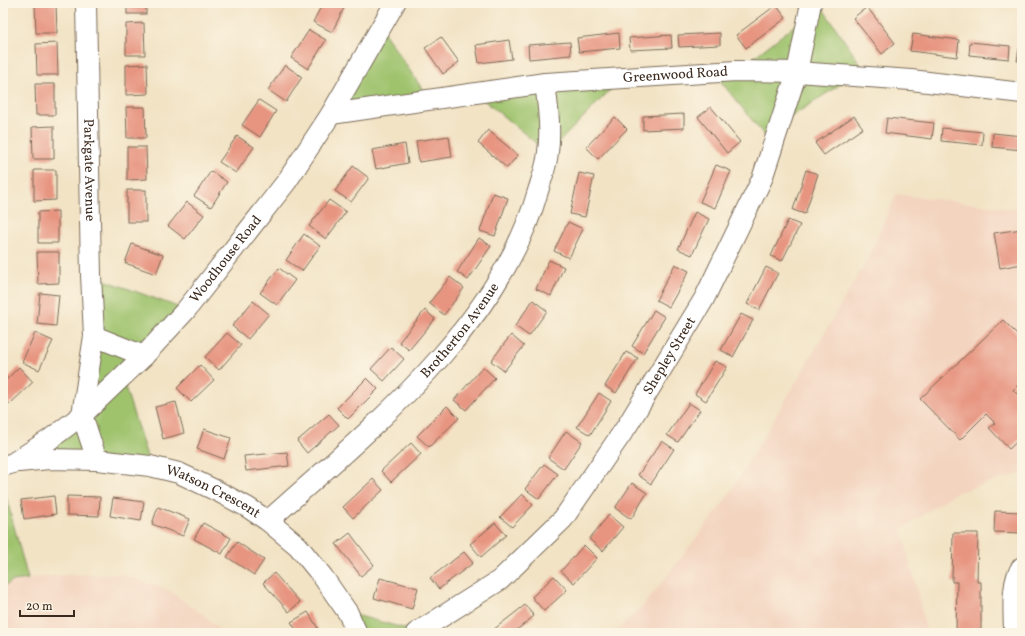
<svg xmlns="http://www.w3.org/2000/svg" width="1025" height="636" font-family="Vollkorn,serif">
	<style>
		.built { fill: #f3d4bf }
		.green { fill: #9fc36d; stroke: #6d7646 }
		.building { fill: #e79581 }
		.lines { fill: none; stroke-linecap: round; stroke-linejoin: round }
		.minor-casing { stroke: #7b6b58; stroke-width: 22 }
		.minor { stroke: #fff; stroke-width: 20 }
		.labels { text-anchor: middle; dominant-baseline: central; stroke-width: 4; stroke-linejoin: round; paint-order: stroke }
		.street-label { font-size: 14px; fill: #3b2a1e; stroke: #fcf5e5 }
	</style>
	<rect width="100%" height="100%" fill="#fcf5e5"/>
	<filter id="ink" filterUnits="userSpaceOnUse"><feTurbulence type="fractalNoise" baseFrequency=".025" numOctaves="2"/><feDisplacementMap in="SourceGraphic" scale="8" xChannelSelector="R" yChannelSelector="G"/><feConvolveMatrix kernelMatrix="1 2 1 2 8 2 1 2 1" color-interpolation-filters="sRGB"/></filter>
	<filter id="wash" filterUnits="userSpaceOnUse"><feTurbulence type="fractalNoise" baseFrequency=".012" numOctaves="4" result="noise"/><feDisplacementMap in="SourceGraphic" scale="16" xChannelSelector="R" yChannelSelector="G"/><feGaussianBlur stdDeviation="0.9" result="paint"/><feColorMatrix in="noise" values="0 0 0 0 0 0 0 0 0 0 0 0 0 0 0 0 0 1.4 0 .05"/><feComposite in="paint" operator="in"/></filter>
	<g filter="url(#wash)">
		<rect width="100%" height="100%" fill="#f2e3c5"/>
		<g class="built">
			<polygon points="896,194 1022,210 1022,473 955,493 902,529 927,633 614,633 644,605 725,501 796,382 868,258"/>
			<polygon points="120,574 168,590 206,617 223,633 3,633 3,587 13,581 61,575"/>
		</g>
		<g class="green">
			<polygon points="819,3 869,77 853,76 780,124 773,146 713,72 736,71 808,15"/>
			<polygon points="381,28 429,99 331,114"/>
			<polygon points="622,78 548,153 475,93"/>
			<polygon points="91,275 186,310 122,377 150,466 49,459 49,440 82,415"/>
			<polygon points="3,485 28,579 13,581 3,587"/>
			<polygon points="348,613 418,632 357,633"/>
		</g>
		<g id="blocks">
			<g class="building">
				<polygon points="35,3 56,3 57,33 36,33"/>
				<rect x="127" y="3" width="19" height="11"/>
				<polygon points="323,3 346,4 332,32 313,22"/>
				<polygon points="776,5 786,18 746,48 736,35"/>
				<polygon points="867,7 895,43 882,54 853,18"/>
				<polygon points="144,23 145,55 126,55 126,24"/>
				<polygon points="309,30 326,40 308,69 291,58"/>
				<polygon points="619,33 620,48 579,52 577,38"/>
				<polygon points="720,33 720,45 679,47 678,35"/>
				<polygon points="913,34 959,40 957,57 910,51"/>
				<polygon points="671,35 672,48 630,50 629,38"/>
				<polygon points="441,37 459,62 443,74 425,48"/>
				<polygon points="509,40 512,59 479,63 476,45"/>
				<polygon points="570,42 571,55 529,59 528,45"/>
				<polygon points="970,42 1010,46 1009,59 969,55"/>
				<polygon points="57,43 58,75 37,75 36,44"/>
				<polygon points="1019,48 1022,48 1022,61 1017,61"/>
				<polygon points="147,64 148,94 126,95 126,65"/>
				<polygon points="285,65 302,77 286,102 268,90"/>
				<polygon points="35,84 55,84 55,115 36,115"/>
				<polygon points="259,100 276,111 260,137 242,125"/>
				<polygon points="126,107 145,107 146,138 127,138"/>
				<polygon points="711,107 740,142 727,153 698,117"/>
				<polygon points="684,114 684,128 643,130 643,116"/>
				<polygon points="854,116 863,128 824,155 815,143"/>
				<polygon points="615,117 627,129 598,159 586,147"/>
				<polygon points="887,118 934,123 932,139 885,133"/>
				<polygon points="54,126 54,159 33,159 32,127"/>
				<polygon points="942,128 983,132 982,145 941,141"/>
				<polygon points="488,130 518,155 507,168 478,143"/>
				<polygon points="993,133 1022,136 1022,150 992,147"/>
				<polygon points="237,136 254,147 236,173 219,162"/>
				<polygon points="449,136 452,157 419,162 416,141"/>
				<polygon points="405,144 408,163 376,169 372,150"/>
				<polygon points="127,147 146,147 147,179 127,180"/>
				<polygon points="716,165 731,171 715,208 700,202"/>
				<polygon points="353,166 369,178 351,202 335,191"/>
				<polygon points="34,170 56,170 56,200 34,201"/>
				<polygon points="806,170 818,174 805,214 793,210"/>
				<polygon points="211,171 227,182 211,207 194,196"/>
				<polygon points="579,173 594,176 585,217 570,214"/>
				<rect x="127" y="190" width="19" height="32"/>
				<polygon points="493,193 508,198 495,236 480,231"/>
				<polygon points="329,200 346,212 326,239 309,226"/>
				<polygon points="187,202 204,215 185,239 168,226"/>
				<polygon points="58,211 58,243 38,243 38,212"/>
				<polygon points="695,212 709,219 692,255 678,249"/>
				<polygon points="788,220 800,225 782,261 771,256"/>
				<polygon points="568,222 583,229 569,258 554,251"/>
				<polygon points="1022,229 1022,264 1000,268 994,233"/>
				<polygon points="304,234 320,246 302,271 286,260"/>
				<polygon points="479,238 491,246 468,280 457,272"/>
				<polygon points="132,244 163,255 156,274 125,263"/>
				<polygon points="37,252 59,252 59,283 38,284"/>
				<polygon points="549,260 564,267 551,296 536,289"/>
				<polygon points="675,264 689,271 669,307 656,300"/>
				<polygon points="766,267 778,273 759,310 747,304"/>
				<polygon points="279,268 295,280 277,305 260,293"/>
				<polygon points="450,277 464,288 444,315 429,303"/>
				<polygon points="40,293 59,295 56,326 37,324"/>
				<polygon points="533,300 547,311 529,336 515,326"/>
				<polygon points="253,301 269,314 248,339 232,326"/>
				<polygon points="425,310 435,319 409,350 399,342"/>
				<polygon points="654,310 665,317 643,353 632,346"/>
				<polygon points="741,314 753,320 733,357 721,350"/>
				<polygon points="1003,320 1022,339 1022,381 1013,390 1022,399 1022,437 1009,449 989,428 995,423 986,414 960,440 920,399"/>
				<polygon points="35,333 53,341 39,370 22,362"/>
				<polygon points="227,333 241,345 219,370 205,357"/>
				<polygon points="511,335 524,346 504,371 491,361"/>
				<polygon points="391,347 404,359 384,381 371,369"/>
				<polygon points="626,352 638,358 616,393 605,386"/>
				<polygon points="715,361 727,367 706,401 695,394"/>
				<polygon points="200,365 214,380 191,402 177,388"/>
				<polygon points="19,367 33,382 10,404 3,397 3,383"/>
				<polygon points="483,367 495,378 466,410 454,400"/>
				<polygon points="367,378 378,389 348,419 337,408"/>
				<polygon points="599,393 611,401 590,435 577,427"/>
				<polygon points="176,402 184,433 163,439 155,407"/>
				<polygon points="689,403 700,410 678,442 667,435"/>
				<polygon points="447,406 459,418 429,447 417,436"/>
				<polygon points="329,414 339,425 307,453 297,441"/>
				<polygon points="204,429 231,438 224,459 197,449"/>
				<polygon points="566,431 582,442 564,469 548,458"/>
				<polygon points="662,441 674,449 651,484 638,475"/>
				<polygon points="411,443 421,454 391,482 381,471"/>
				<polygon points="287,452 289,466 246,471 244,456"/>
				<polygon points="544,464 558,474 539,499 525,489"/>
				<polygon points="373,479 383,490 353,518 343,507"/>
				<polygon points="632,483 647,493 631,519 615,508"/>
				<polygon points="522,494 533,505 512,527 500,517"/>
				<polygon points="54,496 56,514 24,519 21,500"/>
				<polygon points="67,496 100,497 99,516 67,515"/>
				<polygon points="113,498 144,502 141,521 110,516"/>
				<polygon points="158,507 190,519 183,536 152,524"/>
				<polygon points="995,511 1022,512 1022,533 994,532"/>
				<polygon points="609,515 623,527 603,551 589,539"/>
				<polygon points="203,523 231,538 222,554 194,539"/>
				<polygon points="495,523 506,535 481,557 470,544"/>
				<polygon points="350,533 374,565 361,576 336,544"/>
				<polygon points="953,533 978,533 977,582 981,582 981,632 956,632 957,582 952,582"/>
				<polygon points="237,542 264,560 254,575 227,557"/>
				<polygon points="584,545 597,558 574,583 561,571"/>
				<polygon points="464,552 473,563 439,589 430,578"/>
				<polygon points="274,573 300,602 289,612 263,583"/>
				<polygon points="554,576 567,590 544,611 532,597"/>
				<polygon points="380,578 418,588 412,609 374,598"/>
				<polygon points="525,605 534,616 513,633 496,633 493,630"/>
				<polygon points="308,612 316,625 320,633 298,633 291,622"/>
			</g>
		</g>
	</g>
	<g filter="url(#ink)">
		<use href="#blocks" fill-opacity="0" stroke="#7b6b58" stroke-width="1"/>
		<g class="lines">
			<g class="minor-casing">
				<g id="minor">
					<path id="s1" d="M86,3L91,275L94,336L82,415L97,460"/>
					<path id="s2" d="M331,114L545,83L736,71L797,72L911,80L1022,93"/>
					<polyline points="94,336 144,356"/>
					<path id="s3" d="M19,462L49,459L97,460L150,466L179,473L219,492L247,507L268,521L298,546L323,577L348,613L357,633"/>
					<path id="s4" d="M3,466L13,463L49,440L82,415L144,356L186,310L287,181L331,114L395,3"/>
					<path id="s5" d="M268,521C369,430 500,326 538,191C542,178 547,165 548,152C551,129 548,106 545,83"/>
					<path id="s6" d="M416,633L500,580L563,519L627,426L704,299L762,179L797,72L811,3"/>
					<path d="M1014,633C1014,615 1010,581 1022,567"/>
				</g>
			</g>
			<use href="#minor" class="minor"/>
		</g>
	</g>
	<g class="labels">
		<g class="street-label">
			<text stroke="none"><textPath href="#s2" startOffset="347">Greenwood Road</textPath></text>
			<text stroke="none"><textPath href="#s1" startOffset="167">Parkgate Avenue</textPath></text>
			<text stroke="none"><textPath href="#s4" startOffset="307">Woodhouse Road</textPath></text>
			<text stroke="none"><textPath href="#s5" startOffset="271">Brotherton Avenue</textPath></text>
			<text stroke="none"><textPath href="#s6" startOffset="382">Shepley Street</textPath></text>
			<text stroke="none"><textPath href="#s3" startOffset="200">Watson Crescent</textPath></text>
		</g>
	</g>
	<rect width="1025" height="636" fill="none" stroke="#fcf5e5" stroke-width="16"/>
	<path d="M20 610v6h54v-6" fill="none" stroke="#3b2a1e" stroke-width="2"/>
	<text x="26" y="610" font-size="12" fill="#3b2a1e" stroke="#fcf5e5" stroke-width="3" paint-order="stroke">20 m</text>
</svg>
